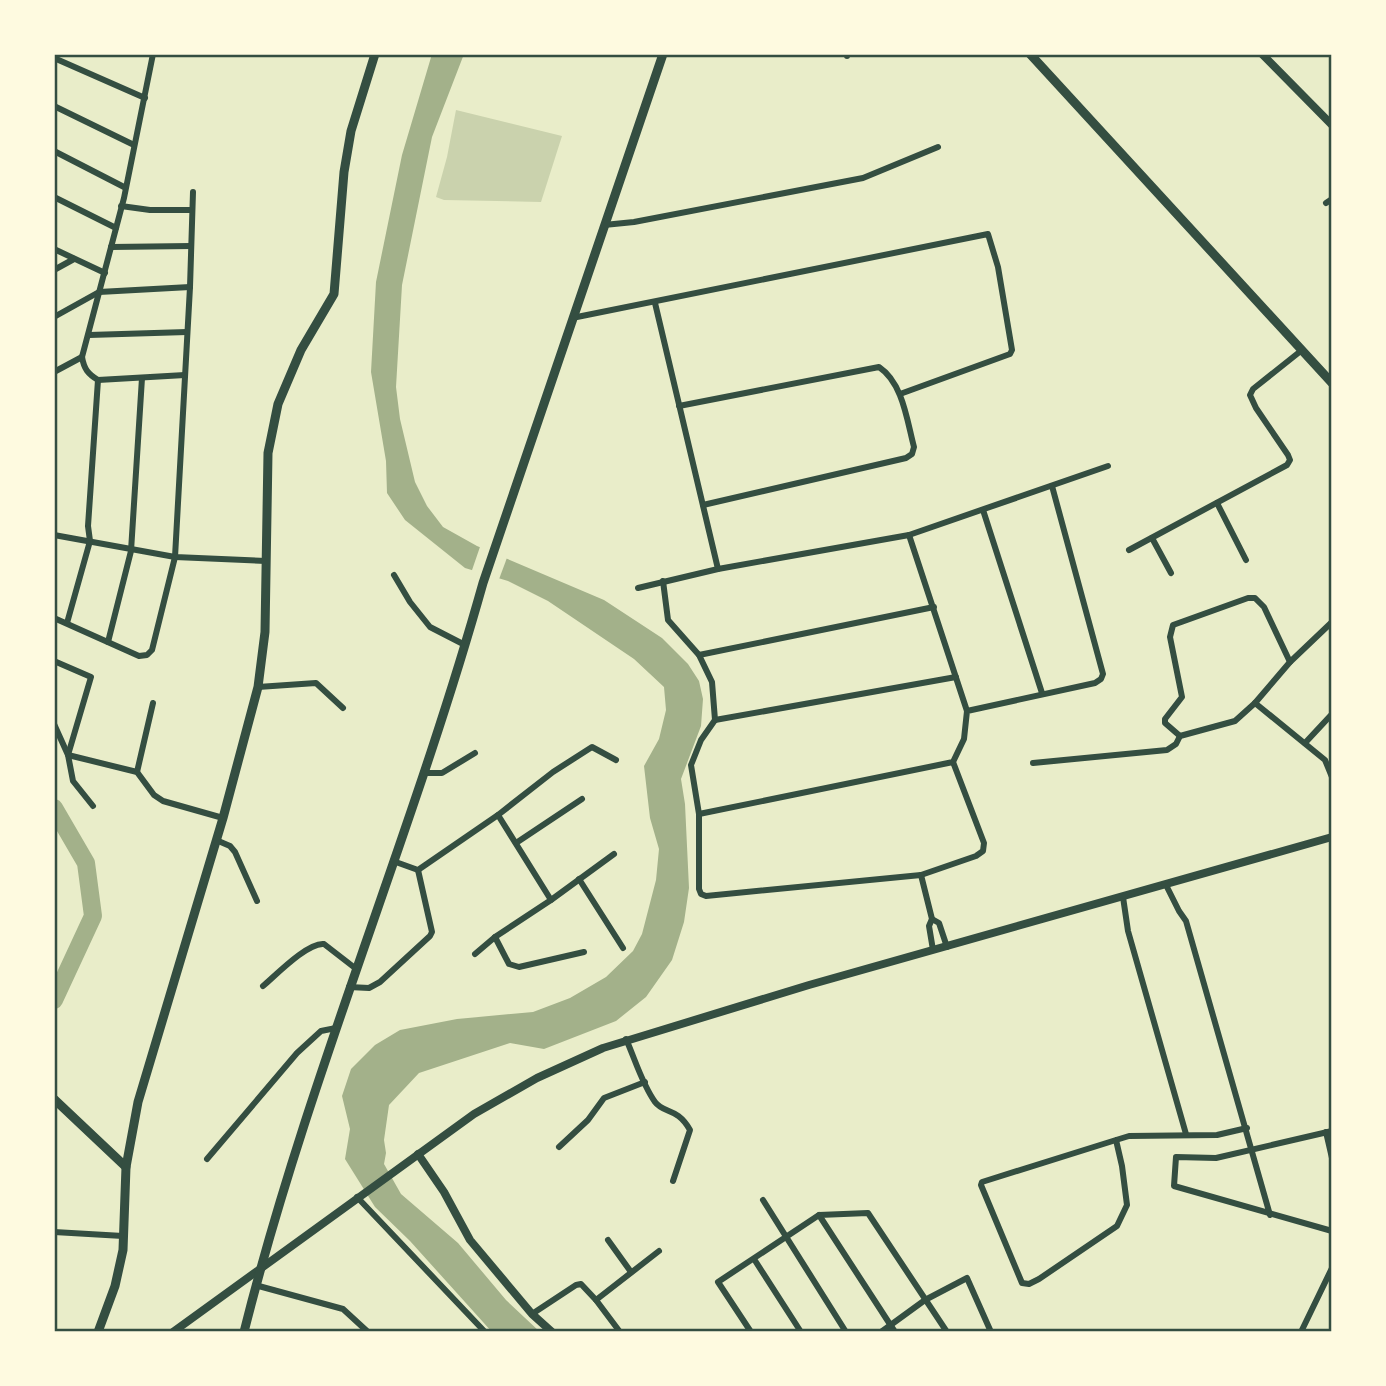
<svg xmlns="http://www.w3.org/2000/svg" width="1386" height="1386" font-family="'Nunito Sans',sans-serif">
	<style>
		.green { fill: #cad2ad }
		.water { fill: #a3b18a }
		.pier { fill: #e9edc9 }
		.lines { fill: none; stroke-linecap: round; stroke-linejoin: round }
		.river { stroke: #a3b18a; stroke-width: 18 }
		.minor { stroke: #344e41; stroke-width: 6 }
		.tertiary { stroke: #344e41; stroke-width: 8 }
		.secondary { stroke: #344e41; stroke-width: 9 }
		.neatline { fill: none; stroke: #344e41; stroke-width: 2.5 }
	</style>
	<rect width="100%" height="100%" fill="#e9edc9"/>
	<polygon class="green" points="456,110 562,136 541,202 444,200 436,197 447,157"/>
	<polygon class="water" points="432,54 464,54 432,137 402,285 396,387 400,419 415,482 427,506 443,527 477,546 604,600 662,638 688,664 699,681 703,699 701,726 681,779 685,804 689,888 684,922 672,960 646,997 616,1021 544,1049 510,1043 419,1073 389,1105 384,1140 386,1153 384,1164 401,1194 458,1243 506,1300 540,1332 492,1332 410,1241 375,1207 345,1159 350,1129 342,1096 351,1069 375,1045 400,1030 457,1019 533,1012 570,998 606,977 633,951 642,934 656,880 659,849 650,818 644,766 659,739 666,710 664,687 634,659 548,601 508,581 465,568 405,520 387,493 386,461 371,372 376,282 402,155"/>
	<polygon class="pier" points="481,544 508,555 498,582 471,573"/>
	<g class="lines">
		<polyline class="river" points="54,808 86,863 93,916 54,1000"/>
		<g class="minor">
			<polyline points="847,56 847,54"/>
			<polyline points="54,58 145,98"/>
			<polyline points="54,106 134,145"/>
			<polyline points="54,151 124,187"/>
			<polyline points="54,197 116,228"/>
			<polyline points="1326,203 1332,199"/>
			<polyline points="121,206 150,210 192,210"/>
			<polyline points="604,225 634,222 863,178 938,147"/>
			<polyline points="111,247 191,246"/>
			<polyline points="54,249 105,273"/>
			<polyline points="54,270 74,259"/>
			<polyline points="655,303 718,569"/>
			<polyline points="54,317 99,292 190,287"/>
			<polyline points="572,318 988,234 998,267 1012,350 1010,354 900,394"/>
			<polyline points="89,335 187,332"/>
			<polyline points="82,357 124,198 153,54"/>
			<path d="M82,357C84,369 88,374 98,380L185,375"/>
			<polyline points="54,372 82,357"/>
			<path d="M679,406L879,367C903,383 907,421 914,447L912,454L906,458L703,505"/>
			<polyline points="54,418 54,372"/>
			<polyline points="1217,503 1246,560"/>
			<polyline points="983,510 1042,693"/>
			<polyline points="54,535 175,557 266,561"/>
			<polyline points="909,535 967,711"/>
			<polyline points="1152,538 1171,573"/>
			<polyline points="1129,550 1287,465 1290,460 1288,455 1256,408 1250,395 1253,389 1302,350"/>
			<polyline points="394,575 410,602 430,627 465,645"/>
			<polyline points="663,581 668,620 699,655 712,682 715,720"/>
			<polyline points="638,588 718,569 909,535 1108,466"/>
			<polyline points="54,618 139,656 147,655 152,650 175,557 190,287 193,192"/>
			<polyline points="67,623 90,541 88,526 98,380"/>
			<polyline points="108,642 131,551 142,378"/>
			<polyline points="699,655 934,607"/>
			<polyline points="54,661 91,677 68,755 73,781 93,806"/>
			<polyline points="258,687 316,683 343,708"/>
			<polyline points="1255,703 1325,760 1332,777"/>
			<polyline points="715,720 701,740 691,765 699,814 699,889 701,894 706,896 921,875 976,856 983,851 984,843 953,762"/>
			<polyline points="715,720 956,677"/>
			<polyline points="54,724 68,755 137,772 154,795 163,801 223,818"/>
			<polyline points="1180,736 1165,723 1165,719 1182,697 1170,637 1173,625 1248,598 1255,598 1264,607 1290,662"/>
			<polyline points="1305,743 1332,714"/>
			<polyline points="1033,763 1167,750 1176,744 1180,736 1235,721 1255,703 1290,662 1332,622"/>
			<polyline points="137,772 153,703"/>
			<polyline points="423,773 442,773 475,753"/>
			<polyline points="699,814 953,762 964,739 967,711 1095,683 1101,679 1103,674 1052,486"/>
			<polyline points="498,815 551,900"/>
			<polyline points="216,840 230,846 235,852 257,901"/>
			<polyline points="516,843 582,799"/>
			<polyline points="393,861 418,870 498,815 553,772 592,747 616,760"/>
			<polyline points="921,875 932,919 929,926 933,950"/>
			<polyline points="579,879 623,948"/>
			<polyline points="1166,885 1179,911 1186,921 1270,1215"/>
			<polyline points="1123,897 1128,931 1186,1134"/>
			<polyline points="932,919 939,923 947,947"/>
			<polyline points="495,937 509,964 519,967 584,952"/>
			<polyline points="475,954 495,937 551,900 614,854"/>
			<path d="M263,986C276,975 308,942 324,944L355,968"/>
			<polyline points="349,987 369,988 380,982 430,936 432,932 418,870"/>
			<path d="M626,1039C635,1059 642,1084 655,1102C664,1114 677,1107 690,1130L673,1181"/>
			<polyline points="1332,1131 1216,1158 1176,1157 1174,1186 1332,1231"/>
			<polyline points="1326,1132 1332,1158"/>
			<polyline points="1116,1140 1122,1166 1127,1205 1117,1226 1039,1279 1029,1284 1022,1283 981,1185 982,1182 1116,1140 1129,1136 1217,1135 1247,1128"/>
			<polyline points="559,1147 588,1120 604,1098 645,1082"/>
			<polyline points="207,1159 297,1053 321,1031 336,1028"/>
			<polyline points="357,1197 485,1332"/>
			<polyline points="763,1200 846,1332"/>
			<polyline points="819,1215 895,1332"/>
			<polyline points="54,1232 123,1236"/>
			<polyline points="608,1240 631,1272"/>
			<polyline points="754,1259 801,1332"/>
			<polyline points="255,1285 343,1309 368,1332"/>
			<polyline points="532,1314 576,1285 581,1284 596,1300"/>
			<polyline points="620,1332 596,1300 659,1251"/>
			<polyline points="751,1332 718,1282 819,1215 868,1213 947,1332"/>
			<polyline points="881,1332 925,1300 967,1278 991,1332"/>
			<polyline points="1301,1332 1332,1268"/>
		</g>
		<g class="tertiary">
			<polyline points="1262,54 1332,125"/>
			<polyline points="418,1154 444,1192 470,1240 532,1314 552,1332"/>
			<polyline points="173,1332 474,1114 537,1078 603,1048 809,985 1332,837"/>
		</g>
		<g class="secondary">
			<polyline points="1030,54 1332,383"/>
			<polyline points="54,1099 126,1167"/>
			<polyline points="98,1332 115,1286 123,1250 126,1167 138,1102 223,818 258,687 265,632 268,453 278,404 301,350 334,294 344,172 351,131 375,54"/>
			<path d="M244,1332C308,1077 412,836 483,583L663,54"/>
		</g>
	</g>
	<rect width="1386" height="1386" fill="none" stroke="#fefae0" stroke-width="112"/>
	<rect x="56" y="56" width="1274" height="1274" class="neatline"/>
</svg>
